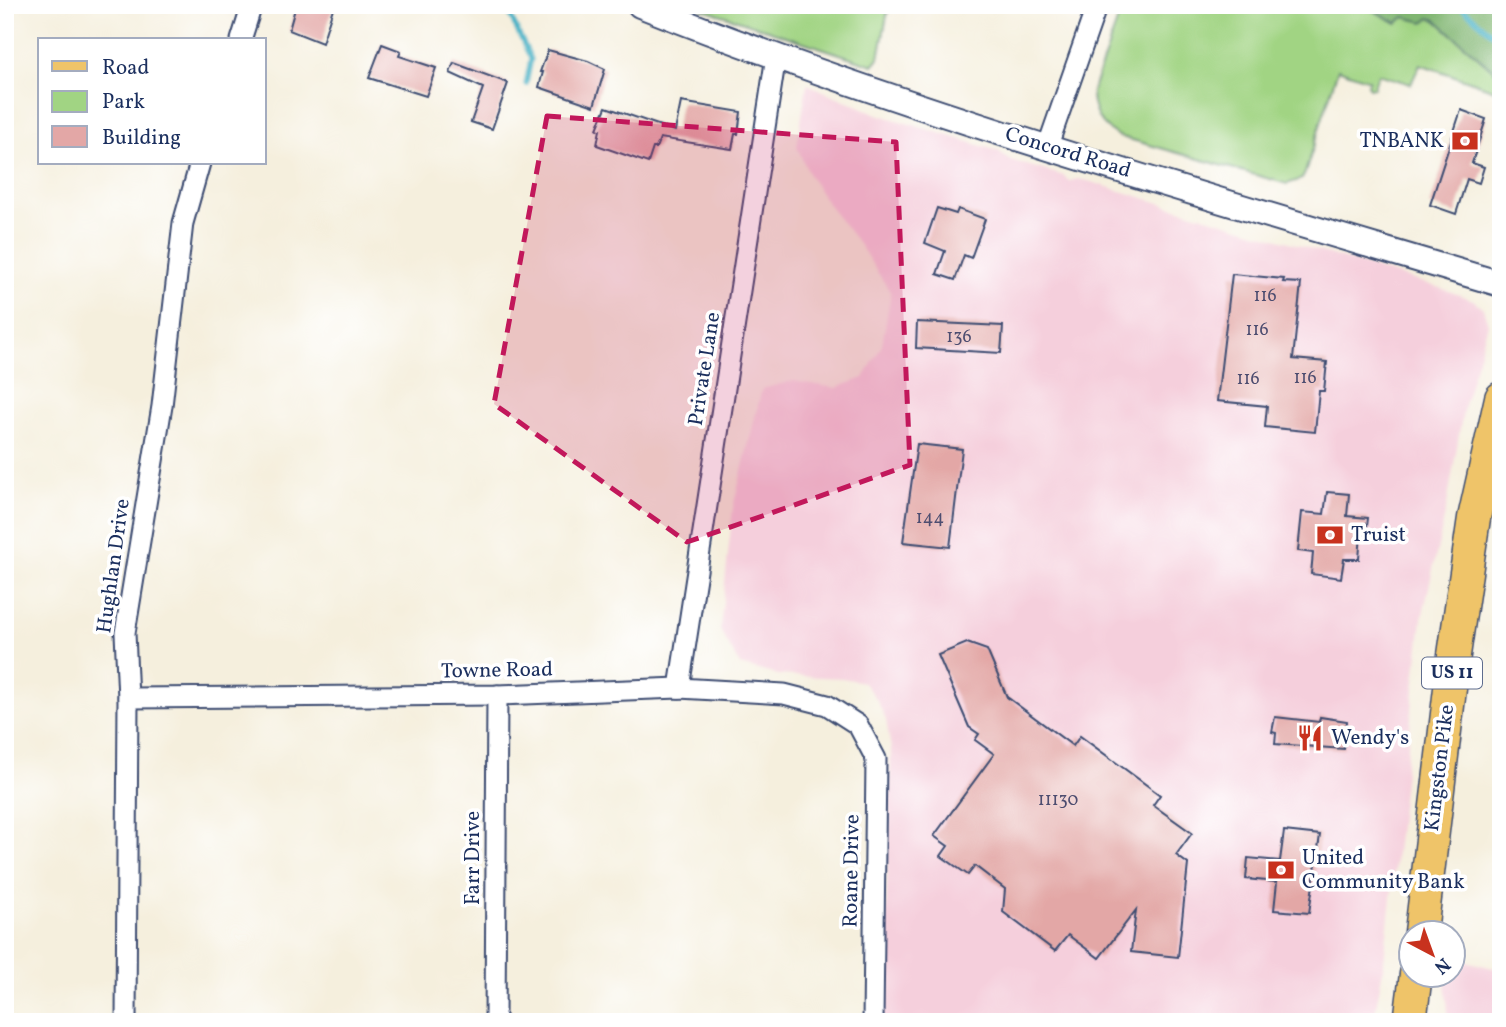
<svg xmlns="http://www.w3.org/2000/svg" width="1506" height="1027" font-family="Vollkorn,serif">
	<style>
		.built { fill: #f5cfdc }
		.green { fill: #a1d483; stroke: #5e8270; stroke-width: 2 }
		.forest { fill: #80b671; stroke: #4e7268; stroke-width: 2 }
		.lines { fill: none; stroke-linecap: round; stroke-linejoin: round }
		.stream { stroke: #47b2c6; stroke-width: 5 }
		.building { fill: #e3a7a6 }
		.minor-casing { stroke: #3c4c71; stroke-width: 23 }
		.tertiary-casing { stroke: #3c4c71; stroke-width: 28 }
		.primary-casing { stroke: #3c4c71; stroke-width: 35 }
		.minor { stroke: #fff; stroke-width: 19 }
		.tertiary { stroke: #fff; stroke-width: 24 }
		.primary { stroke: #efc469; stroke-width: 32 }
		.marked { fill: #c2185b; fill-opacity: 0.2; stroke: #c2185b; stroke-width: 5; stroke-dasharray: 14 9; stroke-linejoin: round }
		.labels { text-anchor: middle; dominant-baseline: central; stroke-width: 7; stroke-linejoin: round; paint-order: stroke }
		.number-label { font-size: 18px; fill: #4d4d70 }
		.shield { fill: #fff; stroke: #5f6d8e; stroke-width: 2 }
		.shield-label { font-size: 19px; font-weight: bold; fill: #1b2f5e }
		.poi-label { font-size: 21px; fill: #1b2f5e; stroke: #fff; text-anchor: start }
		.street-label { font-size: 21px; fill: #1b2f5e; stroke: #fff }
	</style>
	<rect width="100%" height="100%" fill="#fff"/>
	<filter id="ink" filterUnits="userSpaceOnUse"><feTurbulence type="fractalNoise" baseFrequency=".0143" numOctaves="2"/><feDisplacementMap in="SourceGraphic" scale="14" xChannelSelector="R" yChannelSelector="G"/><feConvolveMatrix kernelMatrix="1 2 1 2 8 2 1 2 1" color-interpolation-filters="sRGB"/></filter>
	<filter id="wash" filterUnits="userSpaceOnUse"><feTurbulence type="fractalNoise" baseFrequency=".00686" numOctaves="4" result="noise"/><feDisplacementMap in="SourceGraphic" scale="28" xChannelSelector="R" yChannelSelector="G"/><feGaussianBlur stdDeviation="1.57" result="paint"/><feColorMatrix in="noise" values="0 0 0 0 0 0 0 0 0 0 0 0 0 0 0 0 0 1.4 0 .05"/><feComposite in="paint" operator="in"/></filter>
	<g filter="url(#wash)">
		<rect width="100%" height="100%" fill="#f5efdd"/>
		<g class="built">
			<polygon points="807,84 880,115 998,151 1010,160 1064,176 1069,181 1078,179 1088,181 1440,288 1473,300 1483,308 1488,324 1464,405 1447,505 1422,619 1383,970 1373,1022 883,1022 891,749 886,720 877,700 863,682 842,678 777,675 740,665 720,630 733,507 762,389 793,381 836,388 864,378 882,345 891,293 859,244 832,210 809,175 797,147"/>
			<polygon points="1454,958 1501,970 1501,1022 1449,1022 1445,979 1446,975 1454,974"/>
		</g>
		<g class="green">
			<polygon points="692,5 889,5 879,58 873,65"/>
			<path d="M1123,5H1363L1397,23L1404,17L1423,22L1430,18L1436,20L1501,77V92L1420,64L1411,84L1378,74L1374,87L1369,88L1367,85L1369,80L1338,69L1305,173L1302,179L1287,184L1118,136C1100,125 1092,113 1092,92Z"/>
		</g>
		<polygon class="forest" points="1363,5 1501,5 1501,77 1436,20 1430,18 1424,22 1404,17 1397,23"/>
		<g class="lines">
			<g class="stream">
				<polyline points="505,5 531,59 526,84"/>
				<polyline points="1459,5 1501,41"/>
			</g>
		</g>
		<g id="blocks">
			<g class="building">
				<polygon points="296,5 334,5 322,43 289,30"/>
				<polygon points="382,44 401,51 399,56 436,68 426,96 369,78"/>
				<polygon points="548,50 588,61 605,69 594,106 539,87 543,72 540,72"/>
				<polygon points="454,63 508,83 492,129 471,122 483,88 450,73"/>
				<polygon points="681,102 741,112 738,134 735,134 732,149 660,138 656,148 653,148 648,163 597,145 600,130 597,129 606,107 675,131"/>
				<polygon points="1461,110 1486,119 1472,163 1484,167 1479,183 1467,179 1456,214 1430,205"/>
				<polygon points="937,208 956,214 958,209 985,219 971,258 964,255 955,280 937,274 945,251 925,243"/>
				<polygon points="1232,274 1284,279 1283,282 1301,283 1293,359 1327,362 1324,391 1319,391 1315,432 1265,427 1267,406 1217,401"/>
				<polygon points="917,322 1003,326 1001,353 916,348"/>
				<polygon points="917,444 962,449 950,547 903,542"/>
				<polygon points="1327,492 1349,494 1347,516 1368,518 1366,535 1361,534 1359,559 1344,559 1341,578 1311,574 1313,553 1298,551 1302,512 1324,514"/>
				<polygon points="967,643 987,650 1007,697 1073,746 1080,736 1160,795 1153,805 1192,833 1176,855 1188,864 1178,957 1131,952 1136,910 1099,958 1068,935 1055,951 1003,912 1005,889 975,866 968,875 941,856 948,846 934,836 994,754 975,740 979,734 969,727 938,655"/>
				<polygon points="1275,717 1319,722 1320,717 1347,721 1344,749 1275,744 1276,733 1272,732"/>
				<polygon points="1284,831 1320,835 1309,913 1274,910 1277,882 1246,879 1248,858 1280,861"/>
			</g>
		</g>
	</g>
	<g filter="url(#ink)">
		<use href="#blocks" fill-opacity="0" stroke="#3c4c71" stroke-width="2"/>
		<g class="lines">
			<g class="minor-casing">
				<g id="minor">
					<polyline points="241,40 252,5"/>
					<polyline points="1047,148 1097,5"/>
					<polyline points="679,688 776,56"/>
					<polyline points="128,698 497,695 679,688 784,694 827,705 858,725 876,759 873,1022"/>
					<polyline points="126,1022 128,698 125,633 162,406 183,223 200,163"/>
					<polyline points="495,1022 497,695"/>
				</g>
			</g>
			<g class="tertiary-casing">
				<path id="tertiary" d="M640,5C920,116 1212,198 1501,284"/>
			</g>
			<g class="primary-casing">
				<g id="primary">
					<polyline points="1421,932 1454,655 1474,518 1501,398"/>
					<polyline points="1410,1022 1416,974"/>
				</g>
			</g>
			<use href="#minor" class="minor"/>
			<use href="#tertiary" class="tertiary"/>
			<use href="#primary" class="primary"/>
		</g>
	</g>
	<path class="marked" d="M547,116L896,142L910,465L687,542L494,404Z"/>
	<defs>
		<g id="bank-bare" transform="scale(2.1)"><path d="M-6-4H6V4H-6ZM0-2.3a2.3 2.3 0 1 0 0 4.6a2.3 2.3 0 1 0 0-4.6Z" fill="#c8321e" stroke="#fff" stroke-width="2.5" paint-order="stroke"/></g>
		<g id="restaurant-bare" transform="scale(2.1)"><path d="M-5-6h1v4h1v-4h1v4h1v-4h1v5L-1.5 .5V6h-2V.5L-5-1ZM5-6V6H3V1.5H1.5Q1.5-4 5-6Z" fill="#c8321e" stroke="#fff" stroke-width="2.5" paint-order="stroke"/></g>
	</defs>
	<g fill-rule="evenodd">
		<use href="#bank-bare" x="1465" y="141"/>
		<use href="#bank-bare" x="1330" y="535"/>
		<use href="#restaurant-bare" x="1310" y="738"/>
		<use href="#bank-bare" x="1281" y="870"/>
	</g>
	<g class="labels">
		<g class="number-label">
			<text x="1265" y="296">116</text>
			<text x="1257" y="330">116</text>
			<text x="959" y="337">136</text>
			<text x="1305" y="378">116</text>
			<text x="1248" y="379">116</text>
			<text x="930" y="518">144</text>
			<text x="1058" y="800">11130</text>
		</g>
		<rect class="shield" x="1422" y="657.5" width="60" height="31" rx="5"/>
		<g class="shield-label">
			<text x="1452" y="673">US 11</text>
		</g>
		<g class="poi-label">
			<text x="1444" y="141" text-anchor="end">TNBANK</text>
			<text x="1351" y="535">Truist</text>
			<text x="1331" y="738">Wendy's</text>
			<text x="1302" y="858">United<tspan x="1302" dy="24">Community Bank</tspan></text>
		</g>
		<g class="street-label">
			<text transform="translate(1068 153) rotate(17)">Concord Road</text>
			<text transform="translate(705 369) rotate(-81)">Private Lane</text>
			<text transform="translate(114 566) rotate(-82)">Hughlan Drive</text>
			<text transform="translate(497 671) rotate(-1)">Towne Road</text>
			<text transform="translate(1440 768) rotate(-83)">Kingston Pike</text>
			<text transform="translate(473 858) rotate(-90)">Farr Drive</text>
			<text transform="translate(852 871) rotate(-89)">Roane Drive</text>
		</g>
	</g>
	<rect width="1506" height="1027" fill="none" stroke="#fff" stroke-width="28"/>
	<rect x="38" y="38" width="228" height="126" fill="#ffffff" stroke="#a4acbf" stroke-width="2"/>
	<rect x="52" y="61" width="35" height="10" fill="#efc469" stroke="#a4acbf" stroke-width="2"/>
	<text x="102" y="74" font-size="21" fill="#1b2f5e">Road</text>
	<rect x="52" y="91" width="35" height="21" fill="#a1d483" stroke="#a4acbf" stroke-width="2"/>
	<text x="102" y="108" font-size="21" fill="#1b2f5e">Park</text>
	<rect x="52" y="126" width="35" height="21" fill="#e3a7a6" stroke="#a4acbf" stroke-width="2"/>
	<text x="102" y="144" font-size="21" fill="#1b2f5e">Building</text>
	<g transform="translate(1432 954) rotate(139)"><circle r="33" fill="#ffffff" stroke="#a4acbf" stroke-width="2"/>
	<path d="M0-5L12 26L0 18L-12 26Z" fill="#c8321e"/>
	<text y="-10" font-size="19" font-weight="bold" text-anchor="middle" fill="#1b2f5e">N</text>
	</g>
</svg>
